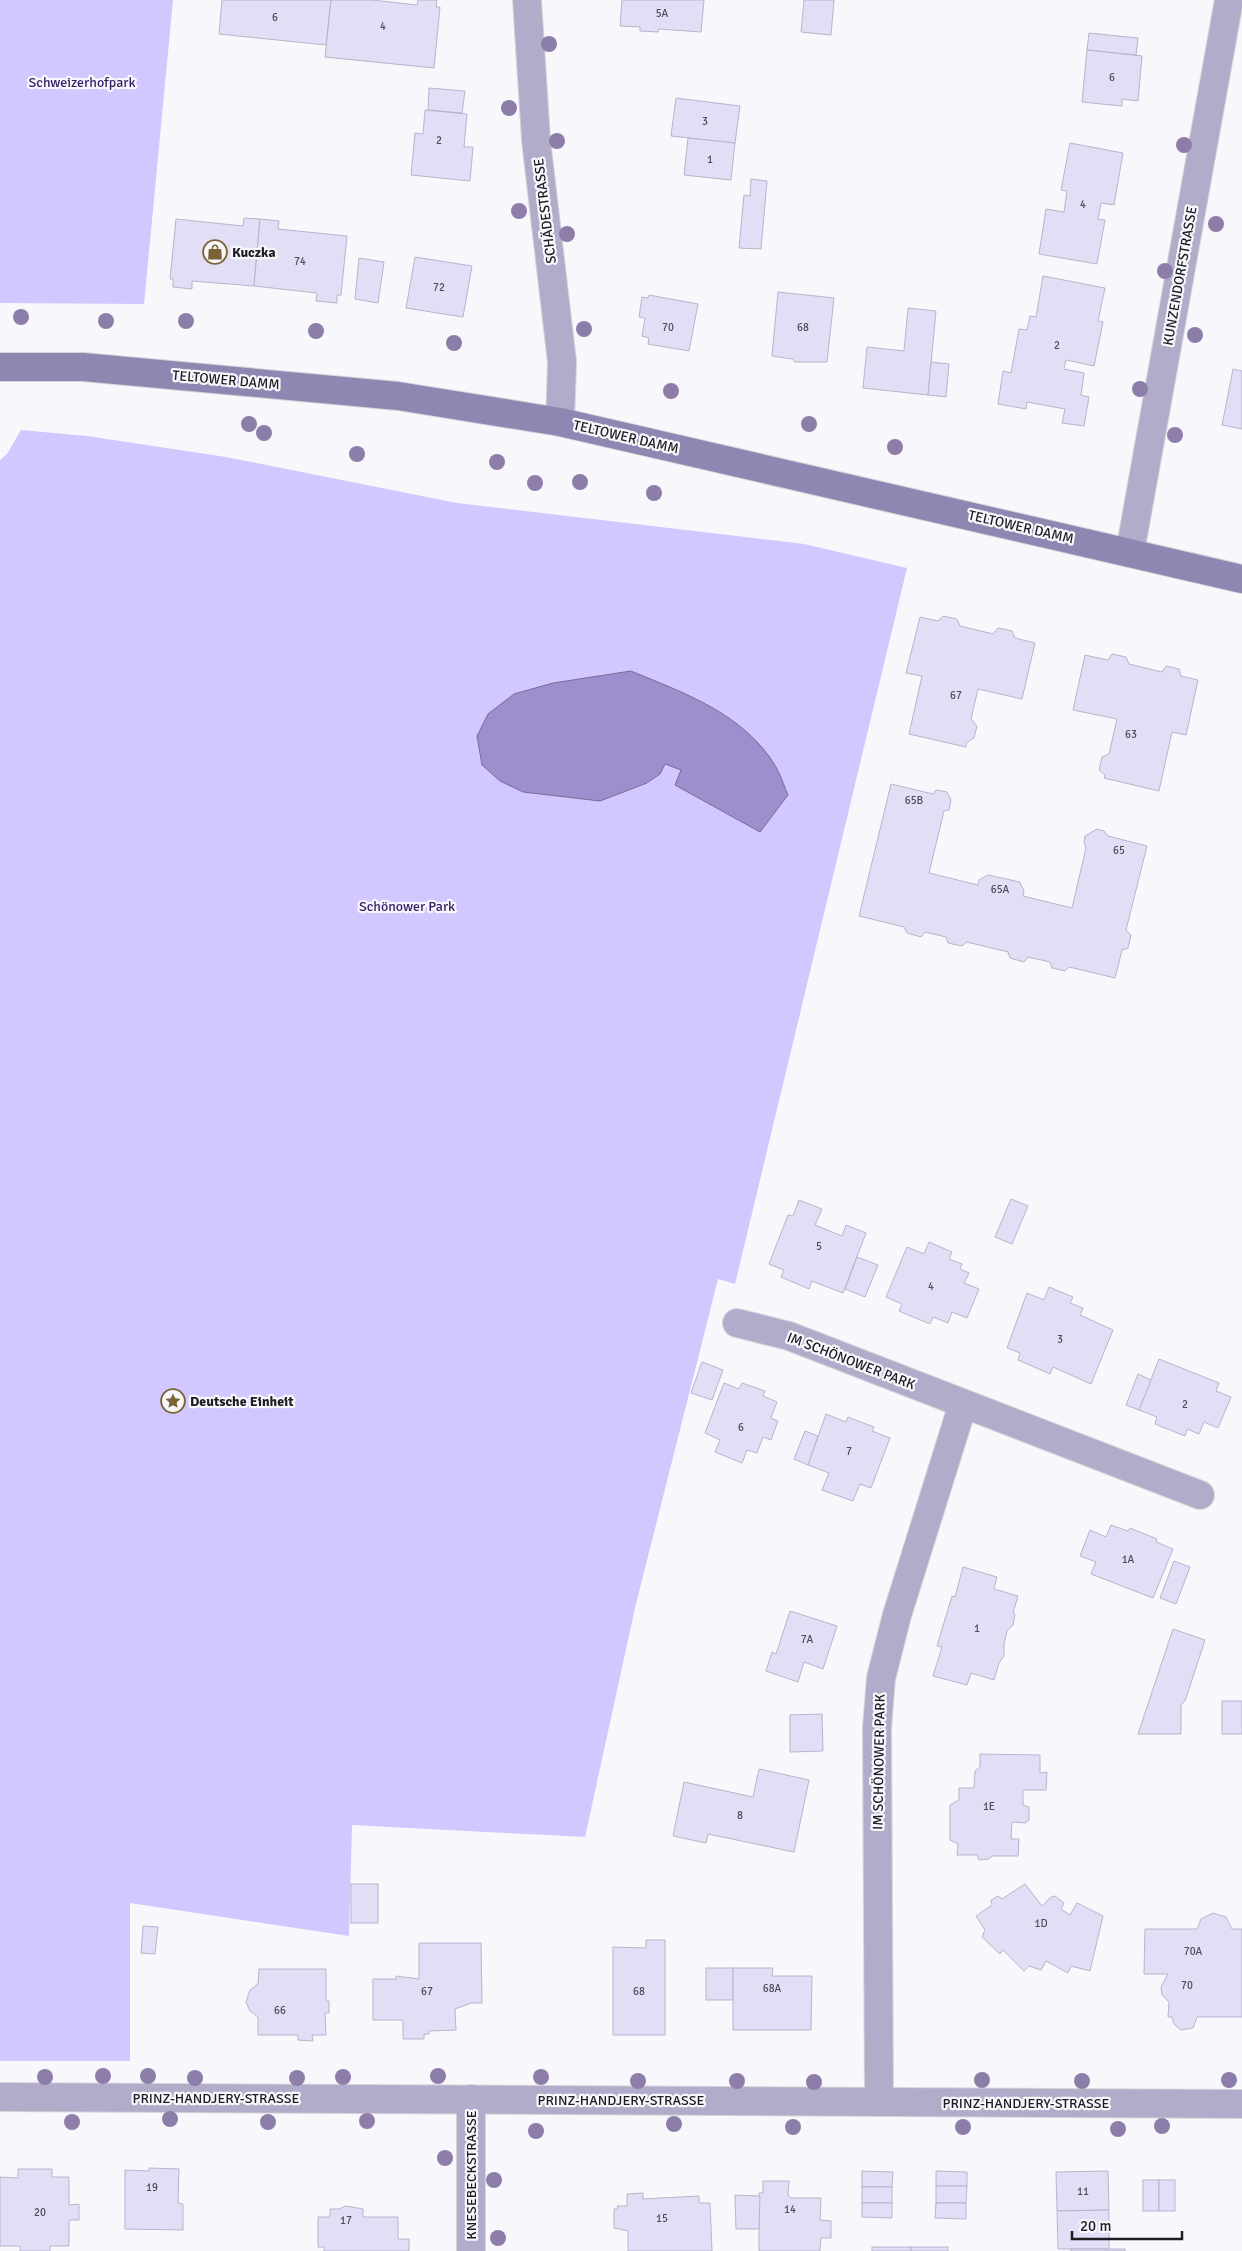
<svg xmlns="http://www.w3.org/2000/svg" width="1242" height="2251" font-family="Signika,sans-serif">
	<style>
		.green { fill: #d2c7fe }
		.water { fill: #9d8fce; stroke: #776c9b }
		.building { fill: #e2def6; stroke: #b8b4cb }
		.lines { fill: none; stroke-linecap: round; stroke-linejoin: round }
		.street-casing { stroke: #d5d4d9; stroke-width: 30 }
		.secondary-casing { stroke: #d5d4d9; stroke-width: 30 }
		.street { stroke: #b1acc9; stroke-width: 28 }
		.secondary { stroke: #8f86b1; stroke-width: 28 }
		.tree { fill: #8d7ea9 }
		.labels { text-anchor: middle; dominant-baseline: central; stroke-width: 4.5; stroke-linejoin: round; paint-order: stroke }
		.number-label { font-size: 11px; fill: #4e4c58 }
		.park-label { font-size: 14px; fill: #361b65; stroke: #f8f7fc }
		.street-label { font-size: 14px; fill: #1d1c24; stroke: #f8f7fc }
		.poi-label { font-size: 14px; font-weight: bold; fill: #1d1c24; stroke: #f8f7fc; text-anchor: start }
	</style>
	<rect width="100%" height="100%" fill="#f8f7fc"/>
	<g class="green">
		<polygon points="0,0 173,0 144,304 0,303"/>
		<polygon points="21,430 87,436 226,457 457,503 804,544 907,568 735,1284 718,1279 635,1608 585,1837 352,1825 349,1936 130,1903 130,2061 0,2061 0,460 7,454"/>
	</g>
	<path class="water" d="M631,671C684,693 745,714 776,767C781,776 784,786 788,795L760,832L675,785L681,770L665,764L660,774L647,783L600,801L523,792L500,781L482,765L477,736L488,714L514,694L553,683Z"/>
	<g class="building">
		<polygon points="222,0 331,0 326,45 219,34"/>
		<polygon points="331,0 372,0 417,5 418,0 437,0 436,7 440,7 434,68 325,57"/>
		<polygon points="622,0 704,0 701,32 659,29 658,32 640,31 640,27 620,26"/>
		<polygon points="804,0 834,0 831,35 801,32"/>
		<polygon points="1089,33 1138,38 1136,55 1087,50"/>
		<polygon points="1087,50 1142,56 1138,101 1122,99 1122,106 1082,102"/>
		<polygon points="429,88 465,91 462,113 428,110"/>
		<polygon points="676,98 740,106 735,143 671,136"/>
		<polygon points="425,110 467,114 464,147 473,147 470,181 411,175 415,133 423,134"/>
		<polygon points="688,138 735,143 731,180 684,175"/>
		<polygon points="1070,143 1123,153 1114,205 1101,203 1098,219 1105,220 1097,264 1039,254 1046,209 1064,212 1067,191 1061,190"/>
		<polygon points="751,179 767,181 761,249 739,248 744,195 750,196"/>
		<polygon points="244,218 260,219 254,286 192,281 192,289 173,287 173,279 170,279 176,219 243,226"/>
		<polygon points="260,219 279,221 278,229 347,236 341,295 337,295 337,303 316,301 317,293 254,286"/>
		<polygon points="415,257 472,266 463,317 406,308"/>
		<polygon points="359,258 384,262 378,303 355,299"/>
		<polygon points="1043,276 1105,288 1098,321 1103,322 1094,366 1066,360 1064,369 1084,373 1081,395 1089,397 1084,426 1062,423 1065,409 1027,402 1026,409 998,404 1003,371 1011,373 1019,329 1027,330 1030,316 1036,317"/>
		<polygon points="778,292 834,298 827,362 795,362 792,359 772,356"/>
		<polygon points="649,295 698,304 689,351 648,344 649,338 642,336 645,318 639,317 642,297 648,298"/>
		<polygon points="908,308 936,311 928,395 863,388 867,347 904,351"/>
		<polygon points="931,362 949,364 946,397 928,395"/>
		<polygon points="1233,369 1242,371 1242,429 1222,425"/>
		<polygon points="943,616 957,619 960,626 993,634 998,628 1012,631 1015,638 1035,643 1022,699 978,689 971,719 977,726 974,738 966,743 966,747 909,734 922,676 906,673 920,617 938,621"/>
		<polygon points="1112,654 1126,657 1129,664 1162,672 1166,666 1179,669 1181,676 1198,680 1186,735 1172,732 1159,791 1104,778 1105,775 1099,770 1102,757 1109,754 1117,719 1073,710 1085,655 1108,660"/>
		<polygon points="891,784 933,794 936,790 947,792 951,800 949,810 944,811 929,873 978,885 979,880 988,875 1020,882 1024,891 1023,896 1072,908 1086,848 1084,842 1085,836 1097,829 1104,831 1108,836 1147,846 1126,930 1131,935 1128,948 1122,950 1115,978 1069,967 1065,971 1052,968 1050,962 1028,957 1024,962 1010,958 1008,952 967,942 962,946 948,943 946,937 925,932 921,937 907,933 904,927 859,916"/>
		<polygon points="1011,1199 1028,1206 1012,1244 995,1237"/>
		<polygon points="799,1200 822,1209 815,1225 842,1236 846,1225 866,1233 843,1293 812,1281 809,1289 781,1277 784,1270 769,1264 788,1215 793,1216"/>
		<polygon points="929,1242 952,1252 949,1259 962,1264 960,1269 969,1273 964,1283 979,1289 967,1318 952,1312 948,1323 933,1317 930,1324 899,1311 902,1304 886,1297 907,1247 924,1254"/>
		<polygon points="857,1257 878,1265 865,1297 845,1289"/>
		<polygon points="1049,1287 1073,1297 1070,1303 1083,1308 1080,1315 1113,1330 1091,1384 1053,1367 1050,1374 1018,1360 1020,1353 1007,1348 1027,1293 1044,1300"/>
		<polygon points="1159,1359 1219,1383 1216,1391 1231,1397 1218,1428 1204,1422 1199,1434 1187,1429 1185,1436 1155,1424 1157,1417 1139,1410"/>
		<polygon points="702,1362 723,1370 712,1400 691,1393"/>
		<polygon points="1138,1374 1151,1380 1139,1410 1126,1405"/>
		<polygon points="724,1383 739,1389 742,1383 765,1391 763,1396 777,1402 771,1418 778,1421 771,1440 763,1437 757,1453 747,1450 742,1463 715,1452 720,1440 705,1433"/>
		<polygon points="826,1414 846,1422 848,1417 874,1427 872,1431 890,1438 871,1488 860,1484 853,1501 822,1490 829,1473 808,1465"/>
		<polygon points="805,1431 818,1436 808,1465 794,1459"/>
		<polygon points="1111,1525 1128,1531 1130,1528 1157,1539 1156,1542 1173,1549 1153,1598 1091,1574 1096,1562 1080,1556 1090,1530 1106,1537"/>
		<polygon points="1174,1561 1190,1567 1176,1604 1160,1598"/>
		<polygon points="963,1567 997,1577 994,1589 1018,1596 1013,1613 1015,1614 1013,1625 1007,1631 1004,1644 1004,1656 999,1663 994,1680 971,1673 967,1685 933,1676 942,1647 937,1646 952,1596 955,1597"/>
		<polygon points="790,1611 837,1626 823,1669 804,1662 798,1682 766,1671 772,1652 776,1654"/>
		<polygon points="1173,1629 1205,1640 1185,1701 1181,1705 1181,1734 1138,1734"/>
		<rect x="1222" y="1701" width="20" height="33"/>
		<polygon points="822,1714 823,1751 790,1752 790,1715"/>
		<polygon points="980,1754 1040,1755 1040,1773 1047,1772 1046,1790 1023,1790 1023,1805 1029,1807 1029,1820 1026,1823 1012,1822 1011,1839 1019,1839 1018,1856 992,1856 989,1859 979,1860 977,1855 957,1855 958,1844 950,1840 950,1805 959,1800 959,1788 974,1788 975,1771 980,1767"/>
		<polygon points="759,1769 809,1780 794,1852 708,1834 706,1843 673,1836 684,1782 753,1797"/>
		<rect x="351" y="1884" width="27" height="39"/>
		<polygon points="1025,1884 1042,1906 1051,1897 1055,1896 1064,1903 1061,1909 1070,1915 1077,1903 1103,1916 1090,1971 1071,1966 1068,1973 1046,1961 1041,1970 1029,1966 1024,1971 1003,1950 1000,1954 982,1937 985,1930 976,1916 992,1905 991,1900 998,1896 1002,1899"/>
		<polygon points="1213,1913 1226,1917 1232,1929 1242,1929 1242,2017 1197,2017 1193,2028 1181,2030 1174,2024 1172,2017 1168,2017 1169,2002 1162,1995 1161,1987 1168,1974 1144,1974 1145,1929 1197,1929 1201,1919"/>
		<polygon points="143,1926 158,1927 155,1954 141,1953"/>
		<polygon points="646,1940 665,1940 665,2035 613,2035 613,1947 646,1948"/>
		<polygon points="419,1943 481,1943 482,2003 471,2003 455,2009 456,2030 429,2031 429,2034 424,2034 424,2039 403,2039 403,2020 373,2020 373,1979 396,1979 396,1976 419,1979"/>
		<rect x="706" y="1968" width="27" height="32"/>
		<polygon points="733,1968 773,1968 772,1976 812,1976 811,2030 733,2030"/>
		<polygon points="259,1969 326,1969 326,2001 329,2001 329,2013 325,2013 326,2035 312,2035 313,2041 298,2040 298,2035 258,2035 258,2017 250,2011 246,2002 250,1990 258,1984"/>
		<polygon points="149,2168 179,2169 178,2203 183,2204 183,2230 125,2229 125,2170 149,2171"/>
		<polygon points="18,2169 52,2169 52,2177 69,2177 69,2205 79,2204 79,2220 69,2220 69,2246 50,2246 50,2251 20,2251 20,2246 0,2246 0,2177 18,2178"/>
		<polygon points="862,2171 893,2172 892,2187 862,2187"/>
		<polygon points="936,2171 967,2172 967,2186 936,2186"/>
		<polygon points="1108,2171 1109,2210 1057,2211 1056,2172"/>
		<rect x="1143" y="2180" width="16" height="31"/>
		<rect x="1159" y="2180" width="16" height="31"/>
		<polygon points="763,2181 789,2181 788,2195 791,2198 821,2198 820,2220 831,2221 831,2238 821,2238 820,2251 759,2251 759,2193 763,2193"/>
		<polygon points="936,2186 967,2186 966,2203 936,2203"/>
		<rect x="862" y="2187" width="30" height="16"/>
		<polygon points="643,2193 643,2199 699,2196 699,2203 710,2203 712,2251 628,2251 628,2231 614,2228 614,2209 618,2209 617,2206 627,2206 627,2194"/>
		<polygon points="735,2195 760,2196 759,2229 736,2229"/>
		<polygon points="862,2203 892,2203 892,2218 862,2217"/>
		<polygon points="936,2203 966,2203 966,2219 935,2218"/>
		<polygon points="346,2206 363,2209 363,2217 398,2217 398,2239 409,2239 409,2251 324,2251 324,2247 318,2247 318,2217 330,2217 330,2209 339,2209"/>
		<polygon points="1109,2210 1109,2249 1058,2249 1057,2211"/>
		<rect x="872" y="2247" width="39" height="4"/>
		<rect x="911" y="2247" width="37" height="4"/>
		<rect x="1071" y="2249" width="54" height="2"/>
	</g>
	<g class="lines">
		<g class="street-casing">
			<g id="street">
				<polyline points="527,0 536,140 562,362 560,422"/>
				<polyline points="1130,552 1229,0"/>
				<polyline points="737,1323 789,1336 1200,1495"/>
				<polyline points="0,2097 1242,2104"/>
				<polyline points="879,2102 877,1728 881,1678 897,1615 963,1404"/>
				<polyline points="471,2251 471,2099"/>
			</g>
		</g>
		<g class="secondary-casing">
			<polyline id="secondary" points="0,367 83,367 398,396 560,422 1242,579"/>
		</g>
		<use href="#street" class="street"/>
		<use href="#secondary" class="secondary"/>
	</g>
	<g class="tree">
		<circle cx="549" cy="44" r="8"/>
		<circle cx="509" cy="108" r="8"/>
		<circle cx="557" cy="141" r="8"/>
		<circle cx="1184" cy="145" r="8"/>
		<circle cx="519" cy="211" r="8"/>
		<circle cx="1216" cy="224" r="8"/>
		<circle cx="567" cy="234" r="8"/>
		<circle cx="1165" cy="271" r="8"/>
		<circle cx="21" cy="317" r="8"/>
		<circle cx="106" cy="321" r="8"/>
		<circle cx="186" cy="321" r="8"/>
		<circle cx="584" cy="329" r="8"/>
		<circle cx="316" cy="331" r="8"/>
		<circle cx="1195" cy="335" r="8"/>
		<circle cx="454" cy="343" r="8"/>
		<circle cx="1140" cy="389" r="8"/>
		<circle cx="671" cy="391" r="8"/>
		<circle cx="249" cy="424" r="8"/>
		<circle cx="809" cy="424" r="8"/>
		<circle cx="264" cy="433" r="8"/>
		<circle cx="1175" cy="435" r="8"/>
		<circle cx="895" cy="447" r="8"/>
		<circle cx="357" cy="454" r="8"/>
		<circle cx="497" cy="462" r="8"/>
		<circle cx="580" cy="482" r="8"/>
		<circle cx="535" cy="483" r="8"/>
		<circle cx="654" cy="493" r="8"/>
		<circle cx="103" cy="2076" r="8"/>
		<circle cx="148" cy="2076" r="8"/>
		<circle cx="438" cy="2076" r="8"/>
		<circle cx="45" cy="2077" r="8"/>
		<circle cx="343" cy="2077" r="8"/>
		<circle cx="541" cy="2077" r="8"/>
		<circle cx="195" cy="2078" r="8"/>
		<circle cx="297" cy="2078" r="8"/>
		<circle cx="982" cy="2080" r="8"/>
		<circle cx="1229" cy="2080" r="8"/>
		<circle cx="638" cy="2081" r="8"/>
		<circle cx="737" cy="2081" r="8"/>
		<circle cx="1082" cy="2081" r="8"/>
		<circle cx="814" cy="2082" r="8"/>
		<circle cx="170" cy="2119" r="8"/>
		<circle cx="367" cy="2121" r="8"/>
		<circle cx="72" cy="2122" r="8"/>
		<circle cx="268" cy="2122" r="8"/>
		<circle cx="674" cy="2124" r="8"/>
		<circle cx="1162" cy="2126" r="8"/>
		<circle cx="793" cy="2127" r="8"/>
		<circle cx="963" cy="2127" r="8"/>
		<circle cx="1118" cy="2129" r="8"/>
		<circle cx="536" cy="2131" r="8"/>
		<circle cx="445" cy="2158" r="8"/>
		<circle cx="494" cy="2180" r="8"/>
		<circle cx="498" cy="2238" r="8"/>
	</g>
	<defs>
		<g id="shop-ring" transform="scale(1.25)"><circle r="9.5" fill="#f8f7fc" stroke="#7a6434" stroke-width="1.5"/><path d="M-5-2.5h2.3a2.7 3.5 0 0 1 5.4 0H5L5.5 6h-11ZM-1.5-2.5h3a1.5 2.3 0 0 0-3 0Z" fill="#7a6434"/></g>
		<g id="sight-ring" transform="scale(1.25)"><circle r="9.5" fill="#f8f7fc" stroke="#7a6434" stroke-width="1.5"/><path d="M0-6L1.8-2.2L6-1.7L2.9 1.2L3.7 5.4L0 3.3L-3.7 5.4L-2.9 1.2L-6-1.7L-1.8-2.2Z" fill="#7a6434"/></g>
	</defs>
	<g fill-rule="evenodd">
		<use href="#shop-ring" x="215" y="252"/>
		<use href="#sight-ring" x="173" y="1401"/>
	</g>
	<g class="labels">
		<g class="number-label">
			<text x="662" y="13">5A</text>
			<text x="275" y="17">6</text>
			<text x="383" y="26">4</text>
			<text x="1112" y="77">6</text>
			<text x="705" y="121">3</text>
			<text x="439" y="140">2</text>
			<text x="710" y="159">1</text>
			<text x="1083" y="204">4</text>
			<text x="300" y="261">74</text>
			<text x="439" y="287">72</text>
			<text x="668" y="327">70</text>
			<text x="803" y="327">68</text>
			<text x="1057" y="345">2</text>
			<text x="956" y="695">67</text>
			<text x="1131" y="734">63</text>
			<text x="914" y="800">65B</text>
			<text x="1119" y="850">65</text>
			<text x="1000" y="889">65A</text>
			<text x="819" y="1246">5</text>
			<text x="931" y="1286">4</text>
			<text x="1060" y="1339">3</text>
			<text x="1185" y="1404">2</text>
			<text x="741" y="1427">6</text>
			<text x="849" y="1451">7</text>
			<text x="1128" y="1559">1A</text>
			<text x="977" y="1628">1</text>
			<text x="807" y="1639">7A</text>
			<text x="989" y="1806">1E</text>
			<text x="740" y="1815">8</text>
			<text x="1041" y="1923">1D</text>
			<text x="1193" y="1951">70A</text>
			<text x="1187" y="1985">70</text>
			<text x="772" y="1988">68A</text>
			<text x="427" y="1991">67</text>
			<text x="639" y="1991">68</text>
			<text x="280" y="2010">66</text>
			<text x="152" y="2187">19</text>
			<text x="1083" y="2191">11</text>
			<text x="790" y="2209">14</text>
			<text x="40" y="2212">20</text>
			<text x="662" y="2218">15</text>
			<text x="346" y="2220">17</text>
		</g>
		<g class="park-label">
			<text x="82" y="82">Schweizerhofpark</text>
			<text x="407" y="906">Schönower Park</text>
		</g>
		<g class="street-label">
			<text transform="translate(545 211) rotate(-97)">SCHÄDESTRASSE</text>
			<text transform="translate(1180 276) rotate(-80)">KUNZENDORFSTRASSE</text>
			<text transform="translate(226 380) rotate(5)">TELTOWER DAMM</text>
			<text transform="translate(626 437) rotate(13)">TELTOWER DAMM</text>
			<text transform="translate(1021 527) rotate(13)">TELTOWER DAMM</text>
			<text transform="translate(851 1361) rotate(21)">IM SCHÖNOWER PARK</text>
			<text transform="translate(879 1762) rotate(-89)">IM SCHÖNOWER PARK</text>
			<text x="216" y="2098">PRINZ-HANDJERY-STRASSE</text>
			<text x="621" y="2100">PRINZ-HANDJERY-STRASSE</text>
			<text x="1026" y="2103">PRINZ-HANDJERY-STRASSE</text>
			<text transform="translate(471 2175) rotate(-90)">KNESEBECKSTRASSE</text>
		</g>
		<g class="poi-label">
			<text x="232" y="252">Kuczka</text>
			<text x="190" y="1401">Deutsche Einheit</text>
		</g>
	</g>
	<path d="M1072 2231v8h110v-8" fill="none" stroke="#1d1c24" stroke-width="2.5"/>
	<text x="1080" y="2231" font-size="15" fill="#1d1c24" stroke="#f8f7fc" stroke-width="4" paint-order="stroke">20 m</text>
</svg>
